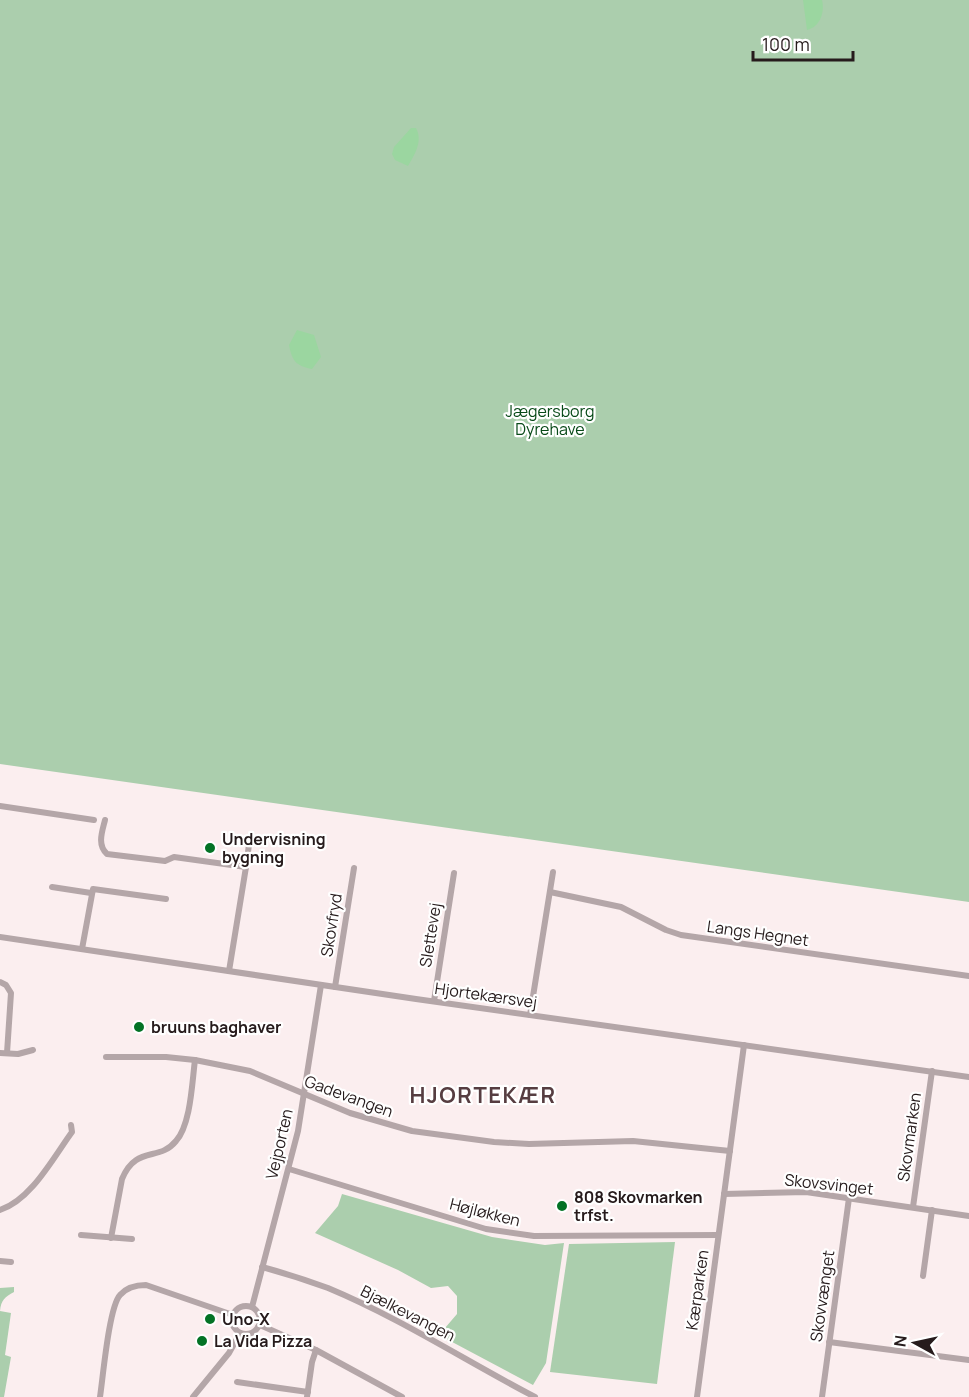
<svg xmlns="http://www.w3.org/2000/svg" width="969" height="1397" font-family="Manrope,sans-serif">
	<style>
		.green { fill: #abcead }
		.water { fill: #9bd6a0 }
		.lines { fill: none; stroke-linecap: round; stroke-linejoin: round }
		.minor { stroke: #b4a6a8; stroke-width: 6 }
		.poi-dot { fill: #037225; stroke: #fff; stroke-width: 2 }
		.labels { text-anchor: middle; dominant-baseline: central; stroke-width: 4.5; stroke-linejoin: round; paint-order: stroke }
		.park-label { font-size: 16px; fill: #084a18; stroke: #fff }
		.poi-label { font-size: 16px; font-weight: bold; fill: #261b1c; stroke: #fff; text-anchor: start }
		.street-label { font-size: 16px; fill: #261b1c; stroke: #fff }
		.district-label { font-size: 22px; font-weight: bold; letter-spacing: 1.5px; fill: #563d41; stroke: #fff }
	</style>
	<rect width="100%" height="100%" fill="#fbeeef"/>
	<g class="green">
		<polygon points="0,0 969,0 969,902 0,764"/>
		<polygon points="342,1194 492,1237 545,1245 564,1243 546,1363 533,1385 439,1335 457,1314 457,1296 448,1286 431,1288 398,1270 315,1233 338,1206"/>
		<polygon points="675,1242 657,1384 550,1372 569,1244"/>
		<path d="M14,1287V1292C5,1297 1,1300 0,1311L11,1313L5,1355L11,1357L4,1397H0V1288Z"/>
	</g>
	<g class="water">
		<path d="M803,0H822C825,12 820,27 807,30Z"/>
		<path d="M411,128H416C423,141 415,154 408,166L395,160L392,154L394,147Z"/>
		<path d="M297,330L314,335L321,357L312,369C296,366 292,361 289,345Z"/>
	</g>
	<g class="lines">
		<g class="minor">
			<polyline points="0,806 94,820"/>
			<path d="M105,820C102,832 97,845 107,854L165,861L174,857L246,867L229,971"/>
			<polyline points="246,867 250,837"/>
			<polyline points="52,887 91,893"/>
			<polyline points="550,892 621,907 666,930 681,935 969,976"/>
			<polyline points="0,937 416,999 969,1077"/>
			<polyline points="82,949 93,889 166,899"/>
			<polyline points="0,982 6,985 11,993 7,1053"/>
			<polyline points="335,987 354,868"/>
			<polyline points="434,1001 454,873"/>
			<polyline points="530,1015 553,872"/>
			<polyline points="0,1053 18,1054 33,1050"/>
			<polyline points="106,1057 166,1057 195,1060 250,1071 350,1113 412,1131 494,1142 529,1144 633,1141 730,1151"/>
			<polyline points="289,1169 486,1229 534,1236 718,1235"/>
			<polyline points="724,1194 806,1192 969,1216"/>
			<polyline points="913,1207 932,1071"/>
			<path d="M0,1210C31,1200 53,1158 72,1132L71,1125"/>
			<polyline points="81,1235 132,1239"/>
			<path d="M111,1238L122,1179C136,1145 159,1162 176,1141C191,1124 192,1082 195,1060"/>
			<polyline points="0,1261 11,1262"/>
			<path d="M262,1267C284,1273 306,1280 328,1288C400,1318 466,1361 535,1397"/>
			<polyline points="923,1276 932,1210"/>
			<circle cx="246" cy="1320" r="14"/>
			<polyline points="252,1307 298,1131 321,985"/>
			<polyline points="260,1325 316,1350 402,1397"/>
			<polyline points="829,1342 969,1360"/>
			<polyline points="237,1382 308,1392"/>
			<path d="M100,1397C103,1377 109,1307 120,1295C127,1287 136,1285 146,1285L233,1315"/>
			<polyline points="193,1397 229,1353 240,1333"/>
			<polyline points="307,1397 312,1362 316,1350"/>
			<polyline points="697,1397 744,1045"/>
			<polyline points="822,1397 849,1198"/>
		</g>
	</g>
	<g class="poi-dot">
		<circle cx="210" cy="848" r="6"/>
		<circle cx="139" cy="1027" r="6"/>
		<circle cx="562" cy="1206" r="6"/>
		<circle cx="210" cy="1319" r="6"/>
		<circle cx="202" cy="1341" r="6"/>
	</g>
	<g class="labels">
		<g class="park-label">
			<text x="550" y="411">Jægersborg<tspan x="550" dy="18">Dyrehave</tspan></text>
		</g>
		<g class="poi-label">
			<text x="222" y="839">Undervisning<tspan x="222" dy="18">bygning</tspan></text>
			<text x="151" y="1027">bruuns baghaver</text>
			<text x="574" y="1197">808 Skovmarken<tspan x="574" dy="18">trfst.</tspan></text>
			<text x="222" y="1319">Uno-X</text>
			<text x="214" y="1341">La Vida Pizza</text>
		</g>
		<g class="street-label">
			<text transform="translate(331 925) rotate(-81)">Skovfryd</text>
			<text transform="translate(758 933) rotate(8)">Langs Hegnet</text>
			<text transform="translate(430 935) rotate(-81)">Slettevej</text>
			<text transform="translate(486 995) rotate(8)">Hjortekærsvej</text>
			<text transform="translate(349 1096) rotate(20)">Gadevangen</text>
			<text transform="translate(909 1137) rotate(-82)">Skovmarken</text>
			<text transform="translate(279 1144) rotate(-77)">Vejporten</text>
			<text transform="translate(829 1184) rotate(6)">Skovsvinget</text>
			<text transform="translate(485 1212) rotate(14)">Højløkken</text>
			<text transform="translate(697 1290) rotate(-82)">Kærparken</text>
			<text transform="translate(822 1296) rotate(-82)">Skovvænget</text>
			<text transform="translate(408 1313) rotate(27)">Bjælkevangen</text>
		</g>
		<g class="district-label">
			<text x="483" y="1095">HJORTEKÆR</text>
		</g>
	</g>
	<g transform="translate(915 1343) rotate(278)" stroke="#ffffff" stroke-width="4.5" paint-order="stroke">
	<path d="M0-4.5L10 22L0 15L-10 22Z" fill="#261b1c"/>
	<text y="-9" font-size="16" font-weight="bold" text-anchor="middle" fill="#261b1c">N</text>
	</g>
	<path d="M753 51v9h100v-9" fill="none" stroke="#261b1c" stroke-width="3"/>
	<text x="762" y="51" font-size="18" fill="#261b1c" stroke="#ffffff" stroke-width="4.5" paint-order="stroke">100 m</text>
</svg>
